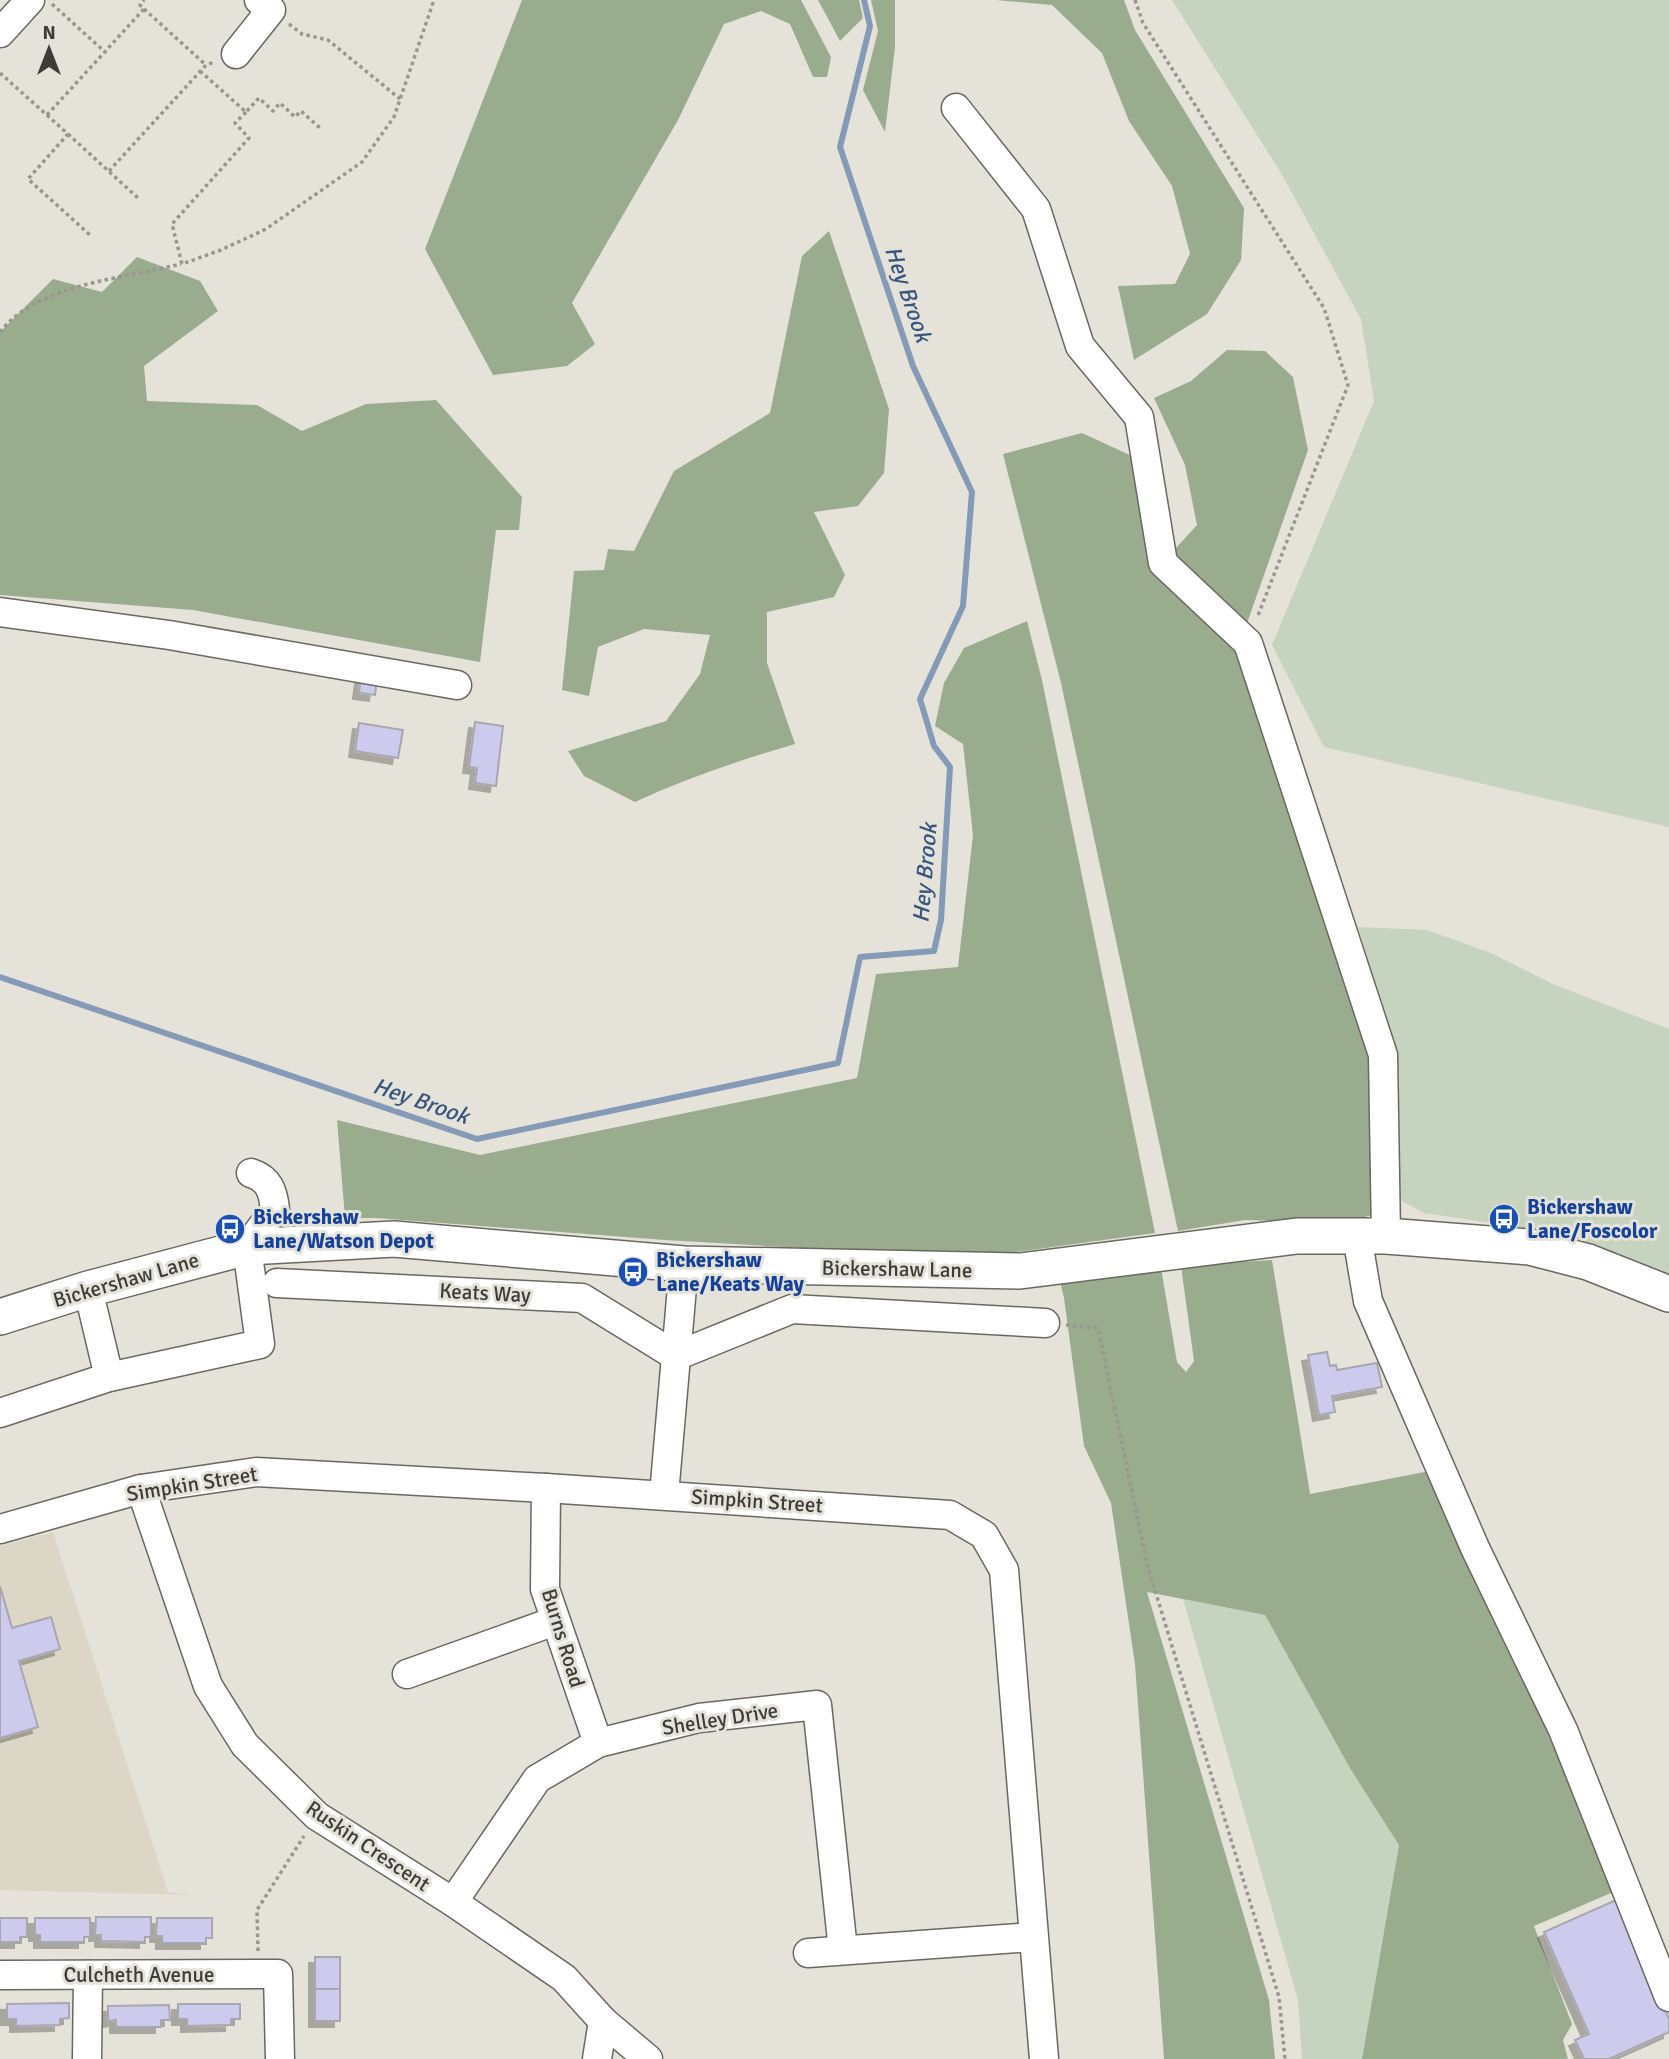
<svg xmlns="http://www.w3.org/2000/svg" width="1669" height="2059" font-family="Signika,sans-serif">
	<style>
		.built { fill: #dbd6c5 }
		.green { fill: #c6d3be }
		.forest { fill: #99ac8d }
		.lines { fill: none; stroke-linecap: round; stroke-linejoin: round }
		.stream { stroke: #859ab6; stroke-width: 6 }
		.building { fill: #cccaed; stroke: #a8a7b0; stroke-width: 2; filter: url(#shadow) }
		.minor-casing { stroke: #6a6860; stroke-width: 31 }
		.major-casing { stroke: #6a6860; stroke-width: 38 }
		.path { stroke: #98968f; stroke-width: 3.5; stroke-dasharray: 3.5 3.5; stroke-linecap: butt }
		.minor { stroke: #fff; stroke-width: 28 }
		.major { stroke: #fff; stroke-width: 35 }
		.labels { text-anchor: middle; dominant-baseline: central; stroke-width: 6; stroke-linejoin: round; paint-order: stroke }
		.transit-label { font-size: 21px; font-weight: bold; fill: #164399; stroke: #e5e3d9; text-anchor: start }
		.street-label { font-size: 21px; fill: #3d3c38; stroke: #e5e3d9 }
		.water-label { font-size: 23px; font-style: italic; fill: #36567f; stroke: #e5e3d9 }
	</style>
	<defs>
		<filter id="shadow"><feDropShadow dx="-6" dy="6" stdDeviation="0" flood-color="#0004"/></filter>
	</defs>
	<rect width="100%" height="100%" fill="#e5e3d9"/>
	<polygon class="built" points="53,1532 168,1892 189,1895 0,1890 0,1546"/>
	<g class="green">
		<polygon points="1172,0 1669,0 1669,827 1324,747 1272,645 1374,401 1361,319 1281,173"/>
		<polygon points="1358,927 1427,930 1491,953 1555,985 1669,1029 1669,1279 1591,1245 1524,1228 1424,1213 1398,1199 1397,1051"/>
		<polygon points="1183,1599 1265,1615 1351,1770 1399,1845 1362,2059 1302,2059 1298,2000"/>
	</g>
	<g class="forest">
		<polygon points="522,0 801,0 831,57 827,77 813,77 790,24 761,11 724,24 678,120 572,303 595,344 567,366 493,375 425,249"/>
		<polygon points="818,0 859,0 863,18 840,41"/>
		<polygon points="871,0 895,0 895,47 885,132 863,90 878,31"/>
		<polygon points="996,0 1124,0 1135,30 1244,208 1241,260 1207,314 1134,360 1118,286 1175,284 1190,254 1172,186 1129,121 1102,53 1052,5"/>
		<path d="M829,231L889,409L884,473L858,506L814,512L845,575L834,597L767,612V663L795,744C740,760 687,778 635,802L584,776L568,751L666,721L700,674L710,635L644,629L598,647L589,696L562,690L574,571L604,570L608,549L634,551L674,471L770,413L802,256Z"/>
		<polygon points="137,257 200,281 218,311 144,366 147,401 257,405 302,431 366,404 436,400 522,497 519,530 496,530 480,662 193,610 0,595 0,332 53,279 102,292"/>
		<polygon points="1227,350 1265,351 1293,377 1308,450 1245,629 1177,564 1175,549 1197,525 1185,465 1154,398 1191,381"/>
		<polygon points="1082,433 1134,457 1157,569 1239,650 1371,1055 1372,1215 1342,1223 1245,1220 1178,1231 1061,683 1003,454"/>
		<polygon points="1027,621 1042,680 1155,1233 995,1255 919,1255 665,1240 376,1218 345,1218 337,1120 480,1155 857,1078 876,974 958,967 973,835 963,744 935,726 944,683 964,648"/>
		<polygon points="1272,1260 1310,1494 1430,1471 1618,1890 1534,1926 1572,2024 1563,2040 1568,2059 1362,2059 1399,1845 1351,1770 1265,1615 1147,1592 1269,2000 1275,2059 1164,2059 1135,1664 1111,1503 1084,1446 1064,1298 1060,1281 1161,1268 1177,1362 1186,1372 1194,1361 1181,1266"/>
	</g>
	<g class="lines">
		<polyline class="stream" points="0,977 477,1139 838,1063 860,957 934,951 941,920 950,767 934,746 920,699 963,606 972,492 913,366 840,147 870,26 864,0"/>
	</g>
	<g class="building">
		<polygon points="361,677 377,680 375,695 359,693"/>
		<polygon points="475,722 503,726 496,786 475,783 477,768 469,767"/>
		<polygon points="359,723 403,730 398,758 355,751"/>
		<polygon points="1327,1352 1330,1366 1336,1365 1337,1370 1377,1363 1382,1387 1332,1396 1335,1412 1319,1415 1308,1355"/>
		<polygon points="0,1586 12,1628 51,1617 60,1649 19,1661 38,1727 0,1738"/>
		<polygon points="1616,1900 1669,2019 1669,2032 1609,2059 1584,2059 1575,2040 1589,2034 1544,1932"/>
		<polygon points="96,1917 151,1917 151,1937 145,1937 145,1942 101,1941 101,1935 95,1935"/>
		<polygon points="0,1918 27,1918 27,1937 20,1937 20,1942 0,1942"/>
		<polygon points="35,1918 90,1918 90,1937 84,1937 84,1942 40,1942 40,1935 35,1935"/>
		<polygon points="157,1918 212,1918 212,1938 206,1938 206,1943 162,1943 162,1936 156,1936"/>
		<rect x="315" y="1957" width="25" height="32"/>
		<rect x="315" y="1989" width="25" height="32"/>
		<polygon points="69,2003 69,2018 60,2019 60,2025 16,2026 16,2019 7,2019 7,2004"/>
		<polygon points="178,2004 240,2004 240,2019 231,2019 231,2025 187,2026 187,2019 178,2019"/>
		<polygon points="169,2005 170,2020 161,2020 161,2027 116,2027 116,2020 108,2021 108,2006"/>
	</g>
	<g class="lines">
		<g class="minor-casing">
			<g id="minor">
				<polyline points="0,33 30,0"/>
				<polyline points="236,54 271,10 259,0"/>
				<polyline points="956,108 1036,209 1080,346 1139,417 1163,563 1248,643 1383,1055 1386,1236"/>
				<polyline points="0,612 169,635 457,685"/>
				<polyline points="1357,1236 1368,1301 1475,1548 1563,1730 1669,1997"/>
				<polyline points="277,1283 582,1298 676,1356 792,1309 1045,1323"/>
				<polyline points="88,1289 109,1377"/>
				<path d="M0,1413L109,1377L260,1344L247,1247L275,1209C273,1191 269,1179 251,1173"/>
				<polyline points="546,1488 545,1589 598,1743"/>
				<polyline points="141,1489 208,1686 245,1745 317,1816 453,1902 564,1978 603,2021 648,2059"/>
				<polyline points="664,1495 684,1264"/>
				<polyline points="0,1529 141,1489 256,1472 546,1488 950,1515 984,1535 1004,1570 1044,2059"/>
				<polyline points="407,1674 555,1621"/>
				<polyline points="453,1902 537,1779 598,1743 699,1718 817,1705 843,1950"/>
				<polyline points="808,1953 1033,1937"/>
				<polyline points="0,1975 278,1974 280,2059"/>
				<polyline points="87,2059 88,1975"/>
				<polyline points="597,2059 603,2021"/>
			</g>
		</g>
		<g class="major-casing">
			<polyline id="major" points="0,1317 88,1289 247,1247 394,1239 684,1264 1020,1271 1297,1236 1386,1236 1530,1247 1588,1262 1669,1294"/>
		</g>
		<g class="path">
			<polyline points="1135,0 1143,23 1324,308 1348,385 1257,618"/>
			<polyline points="52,4 105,52"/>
			<polyline points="144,9 206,65"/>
			<polyline points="289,24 302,34 328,40 400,99"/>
			<polyline points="200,71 246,112 259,98 273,111 280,103 295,117 301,111 320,128"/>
			<polyline points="0,73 68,134 28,179 90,235"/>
			<polyline points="246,112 235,123 249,138 172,224 182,264 221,250 266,229 362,162 394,117 434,0"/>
			<polyline points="47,115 144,9 140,5 144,0"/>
			<polyline points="68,134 138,198"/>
			<polyline points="109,171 206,65 214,62"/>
			<path d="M0,332C37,284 125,278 181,264"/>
			<polyline points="1066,1325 1098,1328 1147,1564 1279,1997 1285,2059"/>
			<polyline points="258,1951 257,1910 304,1836"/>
		</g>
		<use href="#minor" class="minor"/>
		<use href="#major" class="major"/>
	</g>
	<defs>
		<g id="bus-disc" transform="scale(1.575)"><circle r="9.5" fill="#1a4fb4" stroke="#e5e3d9"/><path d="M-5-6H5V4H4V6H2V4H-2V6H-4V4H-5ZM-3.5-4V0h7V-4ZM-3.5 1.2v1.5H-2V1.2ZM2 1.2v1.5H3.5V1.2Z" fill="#fff"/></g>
	</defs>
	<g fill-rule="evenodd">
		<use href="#bus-disc" x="1504" y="1219"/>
		<use href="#bus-disc" x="230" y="1229"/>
		<use href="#bus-disc" x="633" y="1272"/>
	</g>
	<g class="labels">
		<g class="transit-label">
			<text x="1527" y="1207">Bickershaw<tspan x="1527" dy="24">Lane/Foscolor</tspan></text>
			<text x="253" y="1217">Bickershaw<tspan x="253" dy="24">Lane/Watson Depot</tspan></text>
			<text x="656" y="1260">Bickershaw<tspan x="656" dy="24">Lane/Keats Way</tspan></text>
		</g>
		<g class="street-label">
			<text transform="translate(897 1269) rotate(1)">Bickershaw Lane</text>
			<text transform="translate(126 1280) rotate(-16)">Bickershaw Lane</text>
			<text transform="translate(485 1293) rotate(3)">Keats Way</text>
			<text transform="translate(192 1484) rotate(-9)">Simpkin Street</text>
			<text transform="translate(757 1501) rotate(4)">Simpkin Street</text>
			<text transform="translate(563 1638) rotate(73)">Burns Road</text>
			<text transform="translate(720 1719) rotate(-9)">Shelley Drive</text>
			<text transform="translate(368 1846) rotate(34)">Ruskin Crescent</text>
			<text x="139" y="1975">Culcheth Avenue</text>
		</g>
		<g class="water-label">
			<text transform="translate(908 294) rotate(71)">Hey Brook</text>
			<text transform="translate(925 873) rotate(-85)">Hey Brook</text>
			<text transform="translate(421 1101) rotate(19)">Hey Brook</text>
		</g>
	</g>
	<g transform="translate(49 49)" stroke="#e5e3d9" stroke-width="5" paint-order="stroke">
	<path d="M0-5L12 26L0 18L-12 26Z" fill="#3d3c38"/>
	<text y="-10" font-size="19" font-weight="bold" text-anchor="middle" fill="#3d3c38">N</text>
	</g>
</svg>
